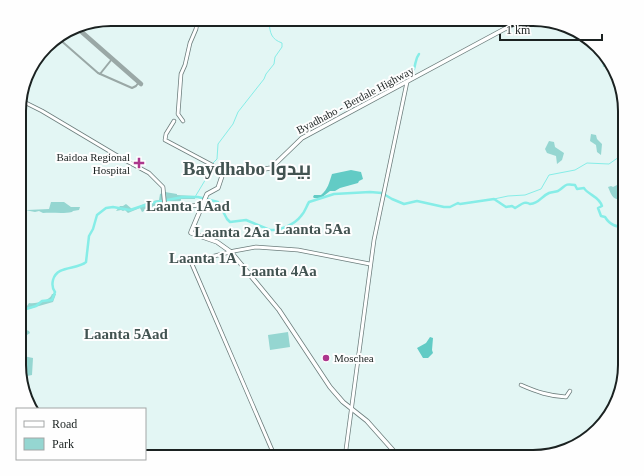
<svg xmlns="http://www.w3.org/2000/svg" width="644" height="476" font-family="'Times New Roman',Cairo,serif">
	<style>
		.green { fill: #95d6d1 }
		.forest { fill: #62cbc5 }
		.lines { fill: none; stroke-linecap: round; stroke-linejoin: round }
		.stream { stroke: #86ede7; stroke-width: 1 }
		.river { stroke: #86ede7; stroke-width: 2.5 }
		.taxiway { stroke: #9aa8a6; stroke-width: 2 }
		.runway { stroke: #9aa8a6; stroke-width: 4.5 }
		.secondary-casing { stroke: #6c7d7c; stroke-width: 4.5 }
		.primary-casing { stroke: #6c7d7c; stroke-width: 5 }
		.secondary { stroke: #fff; stroke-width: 3 }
		.primary { stroke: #fff; stroke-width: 3.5 }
		.poi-dot { fill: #ac368c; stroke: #fefefe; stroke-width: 1.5 }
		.labels { text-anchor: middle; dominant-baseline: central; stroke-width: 4; stroke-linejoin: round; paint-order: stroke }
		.street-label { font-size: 11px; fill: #1b2221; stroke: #fefefe }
		.poi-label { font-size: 11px; fill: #1b2221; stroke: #fefefe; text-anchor: end }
		.district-label { font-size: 15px; font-weight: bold; fill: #425351; stroke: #fefefe }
		.town-label { font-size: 19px; font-weight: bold; fill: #425351; stroke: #fefefe }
		.rim { fill: none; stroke: #1b2221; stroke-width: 2 }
	</style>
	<rect width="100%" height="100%" fill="#e3f6f4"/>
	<g class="green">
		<polygon points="594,44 611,64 611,65 603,67 601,53 594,54"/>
		<polygon points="591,134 596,135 597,139 602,144 601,155 597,152 596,145 590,141"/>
		<polygon points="549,141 554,142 555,147 564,153 562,160 557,164 556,156 547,153 545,149"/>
		<path d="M619,184H625V198C613,202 612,196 608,187L611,186L613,187Z"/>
		<path d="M165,192L177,194V195L195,196V199H181V201H161L156,203V205L142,212L140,208L128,213L125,210L123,211L121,210L116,211L120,206H123L126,204L132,209C141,206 149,201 159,200L160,194Z"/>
		<path d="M20,202L27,210L49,209L51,202H64L71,207H80L79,210L73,211L72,212C62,214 53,212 43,213L39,211L35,212L20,209Z"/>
		<path d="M52,294H56L53,302L25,310L23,312L25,320H27L24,329L29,331L30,333L27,335L20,332V326L22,321L20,316V310L23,308L24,305L27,306L29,303C36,304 50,301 52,294Z"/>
		<polygon points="288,332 290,347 270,350 268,335"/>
		<polygon points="20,353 23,356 33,358 32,375 22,377 21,380"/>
	</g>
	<g class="forest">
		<path d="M351,170L361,172L363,179L359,181L358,183L340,188L335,191H330L321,198H314L313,197L314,195H321C328,189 329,183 332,174Z"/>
		<polygon points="430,337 433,338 432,350 433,353 428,358 423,358 417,348 426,343"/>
	</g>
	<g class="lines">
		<g class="stream">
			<path d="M195,197L207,177L208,168L217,159L218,144L233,124L238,112L264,79L266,74L274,64L275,57L282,47V43C271,39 270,33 269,22"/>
			<polyline points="494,199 508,196 525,195 541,189 549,175 575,170 587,163 609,164 619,157 620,146 625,141"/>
		</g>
		<g class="river">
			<path d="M399,81C403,80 412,73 414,69C416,63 415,59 419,54"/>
			<path d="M20,329C24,324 25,319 21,313L23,310L36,306L42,301L52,300L55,292C52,288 52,284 53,280C57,265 77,270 86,262L89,236L93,229L97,215L106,208L113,207L130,210L151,203L183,197H198L218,202L227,219L230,222L246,220L270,230C280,231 295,224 301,216C305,212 306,207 309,202L334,194L370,192L382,193L392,199L404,204L417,201L444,207H450L458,203L460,204L494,199L506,207L512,206L515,208C520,206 524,200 530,204C540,203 540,197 549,193C552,192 555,192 558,191C566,186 564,183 575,185L577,189L584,188C588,195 599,196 602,206L598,208L601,216L605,217C610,225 616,227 625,227"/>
		</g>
		<g class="taxiway">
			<polyline points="58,38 98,73 132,88 136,86 139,82"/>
			<polyline points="100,74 112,59"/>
		</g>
		<polyline class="runway" points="76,27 141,84"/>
		<g class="secondary-casing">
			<g id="secondary">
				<polyline points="20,100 42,111 121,158 149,173 163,187 165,209 188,206 202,205"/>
				<polyline points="174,121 166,134 165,140 212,165 223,173"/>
				<polyline points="183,121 178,114 181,74 185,65 190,43 196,29 197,23"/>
				<path d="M521,385C537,392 549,396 566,397L570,391"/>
				<polyline points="275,457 191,262 234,251 256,247 298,250 370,264"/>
				<polyline points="345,457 374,240 407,82"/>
			</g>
		</g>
		<g class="primary-casing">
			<g id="primary">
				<polyline points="191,232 207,194 218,188 223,173 229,174 271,168 302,138 523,19"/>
				<polyline points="191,233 217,242 231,252 279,310 330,387 343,402 367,421 399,457"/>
			</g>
		</g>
		<use href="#secondary" class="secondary"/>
		<use href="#primary" class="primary"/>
	</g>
	<g class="poi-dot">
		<path d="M137 157h4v4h4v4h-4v4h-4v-4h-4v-4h4z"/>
		<circle cx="326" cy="358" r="4"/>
	</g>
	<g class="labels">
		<g class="street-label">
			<text transform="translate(355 100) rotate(-28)">Byadhabo - Berdale Highway</text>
		</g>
		<g class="poi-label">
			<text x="130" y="157">Baidoa Regional<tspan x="130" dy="13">Hospital</tspan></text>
			<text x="334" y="358" text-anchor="start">Moschea</text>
		</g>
		<g class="district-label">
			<text x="188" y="206">Laanta 1Aad</text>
			<text x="313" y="229">Laanta 5Aa</text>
			<text x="232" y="232">Laanta 2Aa</text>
			<text x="203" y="258">Laanta 1A</text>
			<text x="279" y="271">Laanta 4Aa</text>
			<text x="126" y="334">Laanta 5Aad</text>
		</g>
		<g class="town-label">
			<text x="247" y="168">Baydhabo بيدوا</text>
		</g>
	</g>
	<path d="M0 0H644V476H0ZM111 26H533A85 85 0 0 1 618 111V365A85 85 0 0 1 533 450H111A85 85 0 0 1 26 365V111A85 85 0 0 1 111 26Z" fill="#fefefe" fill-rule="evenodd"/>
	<path class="rim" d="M111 26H533A85 85 0 0 1 618 111V365A85 85 0 0 1 533 450H111A85 85 0 0 1 26 365V111A85 85 0 0 1 111 26Z"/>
	<rect x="16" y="408" width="130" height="52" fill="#fefefe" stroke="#a3a6a6"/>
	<rect x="24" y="421" width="20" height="6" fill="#ffffff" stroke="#a3a6a6"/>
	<text x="52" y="428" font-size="12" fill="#1b2221">Road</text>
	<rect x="24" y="438" width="20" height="12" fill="#95d6d1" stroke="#a3a6a6"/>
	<text x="52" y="448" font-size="12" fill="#1b2221">Park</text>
	<path d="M500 34v6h102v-6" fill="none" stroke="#1b2221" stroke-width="2"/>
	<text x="506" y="34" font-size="12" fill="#1b2221" stroke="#fefefe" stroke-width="3" paint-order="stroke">1 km</text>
</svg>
